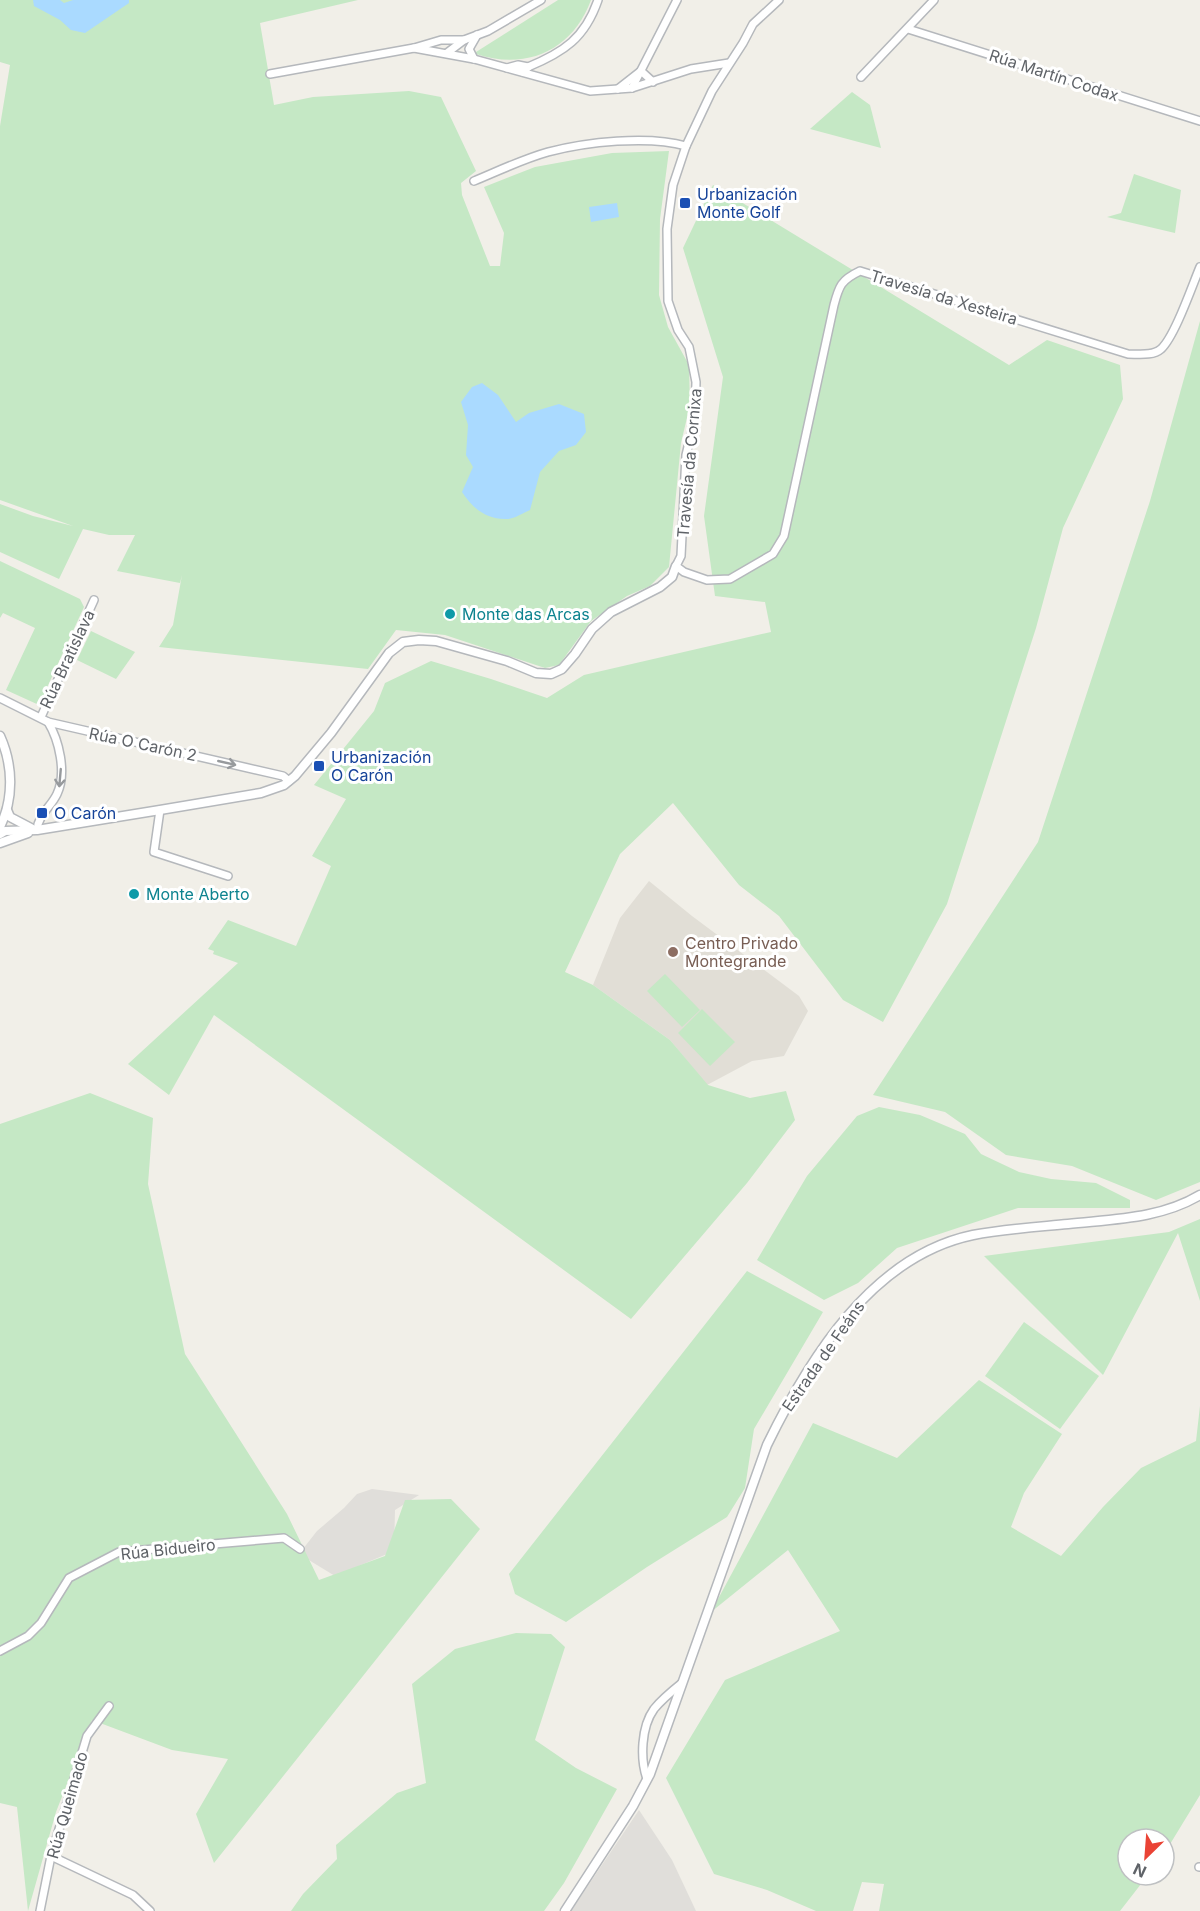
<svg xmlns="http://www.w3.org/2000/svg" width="1200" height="1911" font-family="Inter,sans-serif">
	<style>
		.industrial { fill: #e0deda }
		.education { fill: #e1ded6 }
		.green { fill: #c5e8c5 }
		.water { fill: #aadaff }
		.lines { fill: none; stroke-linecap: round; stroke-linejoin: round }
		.minor-casing { stroke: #b5b8bc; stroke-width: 10 }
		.tertiary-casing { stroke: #b5b8bc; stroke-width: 11 }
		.minor { stroke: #fff; stroke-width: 7 }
		.tertiary { stroke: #fff; stroke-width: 8 }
		.oneway { stroke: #979a9d }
		.transit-dot { fill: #1a4fb4; stroke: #fff; stroke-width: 2 }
		.culture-dot { fill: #0f9aa8; stroke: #fff; stroke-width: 2 }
		.education-dot { fill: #8d6e63; stroke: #fff; stroke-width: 2 }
		.labels { text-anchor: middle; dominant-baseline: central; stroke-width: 6; stroke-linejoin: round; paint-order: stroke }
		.street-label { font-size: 16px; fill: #5f6368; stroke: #fff }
		.transit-label { font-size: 16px; fill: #164399; stroke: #fff; text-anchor: start }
		.culture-label { font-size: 16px; fill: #0d838f; stroke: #fff; text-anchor: start }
		.education-label { font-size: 16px; fill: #785e54; stroke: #fff; text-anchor: start }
	</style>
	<rect width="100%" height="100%" fill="#f1efe8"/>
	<g class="industrial">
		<polygon points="372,1489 419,1495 395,1510 394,1551 335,1576 299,1554 317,1531 344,1508 357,1494"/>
		<polygon points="639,1810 672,1860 696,1911 571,1911"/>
	</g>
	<polygon class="education" points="649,881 692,916 799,996 808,1011 784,1056 752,1061 707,1085 670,1040 593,985 620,918"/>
	<g class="green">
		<polygon points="0,0 358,0 260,23 274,105 313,97 409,91 441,97 476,171 461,183 462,195 490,266 500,266 504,233 484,187 535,167 612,153 669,151 660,219 659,295 668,327 689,365 690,405 681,443 669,567 650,586 627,596 591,621 559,665 545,668 445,635 396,630 368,669 159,647 173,625 182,575 180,583 117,571 135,535 109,535 83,529 59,579 0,552 0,504 33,516 73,526 0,500 0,126 10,65 0,62"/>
		<path d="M558,0H591C573,50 526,71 476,54V52Z"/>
		<polygon points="852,92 870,105 881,148 810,129"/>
		<polygon points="1134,174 1181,190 1175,233 1107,217 1121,213"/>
		<polygon points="713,185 1009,365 1047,340 1120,365 1123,399 1063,528 1036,628 947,904 883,1022 843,1000 779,916 739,885 673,803 620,854 565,972 593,985 670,1040 708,1085 750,1098 786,1091 795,1120 747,1183 631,1319 214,1015 169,1095 128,1064 238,963 213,954 214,951 208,949 228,920 296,946 331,866 312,856 346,799 314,785 374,711 385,683 431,661 491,679 547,698 584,675 771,632 765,602 715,596 704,516 723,377 683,248"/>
		<polygon points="1200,321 1200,1182 1156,1200 1072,1166 1006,1155 945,1112 873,1095 1038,842 1150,501"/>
		<polygon points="0,561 80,599 84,607 39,705 6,690 35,628 3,613 0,618"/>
		<polygon points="91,631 135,652 116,679 77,660"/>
		<polygon points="665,974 700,1010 682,1027 647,991"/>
		<polygon points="702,1009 735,1042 710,1066 678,1033"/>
		<polygon points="90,1093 153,1118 148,1184 185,1354 287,1514 319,1580 385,1556 405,1500 451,1499 480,1529 214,1863 196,1814 228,1759 172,1750 92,1720 56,1812 28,1911 17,1807 0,1803 0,1124"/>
		<polygon points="879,1107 920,1115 965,1134 981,1154 1019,1172 1051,1179 1096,1183 1130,1200 1130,1208 1018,1208 897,1248 858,1283 824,1300 757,1260 807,1176 857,1116"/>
		<polygon points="1200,1219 1200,1301 1178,1233 1103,1375 984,1256 1169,1232"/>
		<polygon points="747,1271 823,1312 754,1429 745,1488 727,1517 647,1567 566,1622 515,1594 509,1574"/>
		<polygon points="1024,1322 1099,1376 1060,1429 985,1376"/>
		<polygon points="979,1380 1062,1434 1024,1493 1011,1527 1061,1556 1103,1507 1141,1468 1196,1441 1200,1406 1200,1795 1164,1854 1164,1839 1128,1839 1128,1875 1148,1875 1120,1911 879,1911 884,1884 862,1882 853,1911 816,1911 767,1890 714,1874 666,1778 725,1680 840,1631 788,1550 711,1612 813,1423 897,1458"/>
		<polygon points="516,1633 551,1634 565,1647 535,1740 576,1768 617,1789 564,1883 544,1911 291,1911 303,1894 337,1859 336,1845 397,1793 426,1783 412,1684 455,1649"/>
	</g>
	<g class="water">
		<polygon points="33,0 60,0 64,3 73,0 129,0 129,3 85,33 71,30 60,20 34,6"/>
		<polygon points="617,203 619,217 591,222 589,207"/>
		<path d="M482,383L498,395L516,422L529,413L559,404L584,414L586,432L576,445L559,451L540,472L530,510C523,513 514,519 507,519C487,520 472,508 462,492L473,467L466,455L468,425L461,402L472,387Z"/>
	</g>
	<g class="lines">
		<g class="minor-casing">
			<g id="minor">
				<path d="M779,0L753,24L743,43L712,91L686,146L673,185L667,229L668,301L678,330L689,347L696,382L695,418L686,455L681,556L676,566L684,572L707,580L730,579L773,554L784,536L834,305C839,286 841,280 860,271L1128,354C1139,354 1153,356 1161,349C1175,336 1192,286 1200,267"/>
				<polyline points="908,29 1200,121"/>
				<polyline points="414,48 474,59 590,91 632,88 691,69 729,63"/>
				<polyline points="447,53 464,40 488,31 541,0"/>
				<polyline points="474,59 469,49 477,35"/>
				<polyline points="507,68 518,65 528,67"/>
				<path d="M523,72L528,67C564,52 585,38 598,0"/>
				<polyline points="270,74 414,48 441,40 464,40"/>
				<polyline points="861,77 934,0"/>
				<polyline points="632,88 677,0"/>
				<polyline points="618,89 641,71 653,82"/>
				<path d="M474,181C498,171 523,159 548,152C586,142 648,135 686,146"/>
				<polyline points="0,698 48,722 283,776 289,781"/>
				<polyline points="41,717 94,600"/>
				<polyline points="160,810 154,852 228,876"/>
				<path d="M37,830C38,815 51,807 57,794C67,773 59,740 48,722"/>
				<polyline points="0,1651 28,1636 41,1623 69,1578 119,1552 284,1538 300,1549"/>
				<path d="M647,1779C640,1759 641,1727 654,1709C662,1699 672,1691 682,1683"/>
				<polyline points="51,1856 133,1895 150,1911"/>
				<polyline points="1199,1867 1200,1867"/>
				<polyline points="40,1911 51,1856 87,1736 109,1706"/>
			</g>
		</g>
		<g class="tertiary-casing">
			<g id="tertiary">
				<path d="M0,736C13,765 14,798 0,827"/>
				<polyline points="7,810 10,817 31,828"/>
				<polyline points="0,834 5,831 37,830 160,810 261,793 284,785 295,776 331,733 389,653 403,642 419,640 436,641 507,661 536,673 551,674 562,669 575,654 592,629 611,612 660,587 672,577 676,566"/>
				<polyline points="0,843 28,833"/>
				<path d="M565,1911L633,1806L650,1774L767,1445C809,1359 872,1256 973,1235C1004,1229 1037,1227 1068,1224C1113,1219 1160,1219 1200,1195"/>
			</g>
		</g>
		<use href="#minor" class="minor"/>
		<use href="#tertiary" class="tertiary"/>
	</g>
	<defs><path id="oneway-shaft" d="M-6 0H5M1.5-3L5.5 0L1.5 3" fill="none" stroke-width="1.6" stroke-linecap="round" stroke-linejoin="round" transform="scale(1.5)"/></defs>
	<g class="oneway">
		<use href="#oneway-shaft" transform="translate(227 763) rotate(13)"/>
		<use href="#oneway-shaft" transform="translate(60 778) rotate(95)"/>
	</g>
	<g class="transit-dot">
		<rect x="679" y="197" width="12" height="12" rx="3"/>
		<rect x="313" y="760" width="12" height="12" rx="3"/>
		<rect x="36" y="807" width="12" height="12" rx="3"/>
	</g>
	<g class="culture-dot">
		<circle cx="450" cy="614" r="6"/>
		<circle cx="134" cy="894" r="6"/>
	</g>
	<circle class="education-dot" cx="673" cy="952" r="6"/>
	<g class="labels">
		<g class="street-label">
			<text transform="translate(1054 75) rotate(18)">Rúa Martín Codax</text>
			<text transform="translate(944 297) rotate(17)">Travesía da Xesteira</text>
			<text transform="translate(689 463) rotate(-85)">Travesía da Cornixa</text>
			<text transform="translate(67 659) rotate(-65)">Rúa Bratislava</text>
			<text transform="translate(143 744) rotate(12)">Rúa O Carón 2</text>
			<text transform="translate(823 1356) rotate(-55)">Estrada de Feáns</text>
			<text transform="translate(168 1549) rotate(-6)">Rúa Bidueiro</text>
			<text transform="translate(67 1805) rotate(-74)">Rúa Queimado</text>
		</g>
		<g class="transit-label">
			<text x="697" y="194">Urbanización<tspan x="697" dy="18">Monte Golf</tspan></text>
			<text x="331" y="757">Urbanización<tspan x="331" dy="18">O Carón</tspan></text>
			<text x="54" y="813">O Carón</text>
		</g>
		<g class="culture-label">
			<text x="462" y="614">Monte das Arcas</text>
			<text x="146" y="894">Monte Aberto</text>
		</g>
		<g class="education-label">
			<text x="685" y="943">Centro Privado<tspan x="685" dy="18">Montegrande</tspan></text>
		</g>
	</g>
	<g transform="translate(1146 1857) rotate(205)"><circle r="28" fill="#ffffff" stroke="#bfc1c3" stroke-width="1.5"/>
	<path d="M0-4.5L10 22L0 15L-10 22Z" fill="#ea4335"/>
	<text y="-9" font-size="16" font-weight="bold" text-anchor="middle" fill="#5f6368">N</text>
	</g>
</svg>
